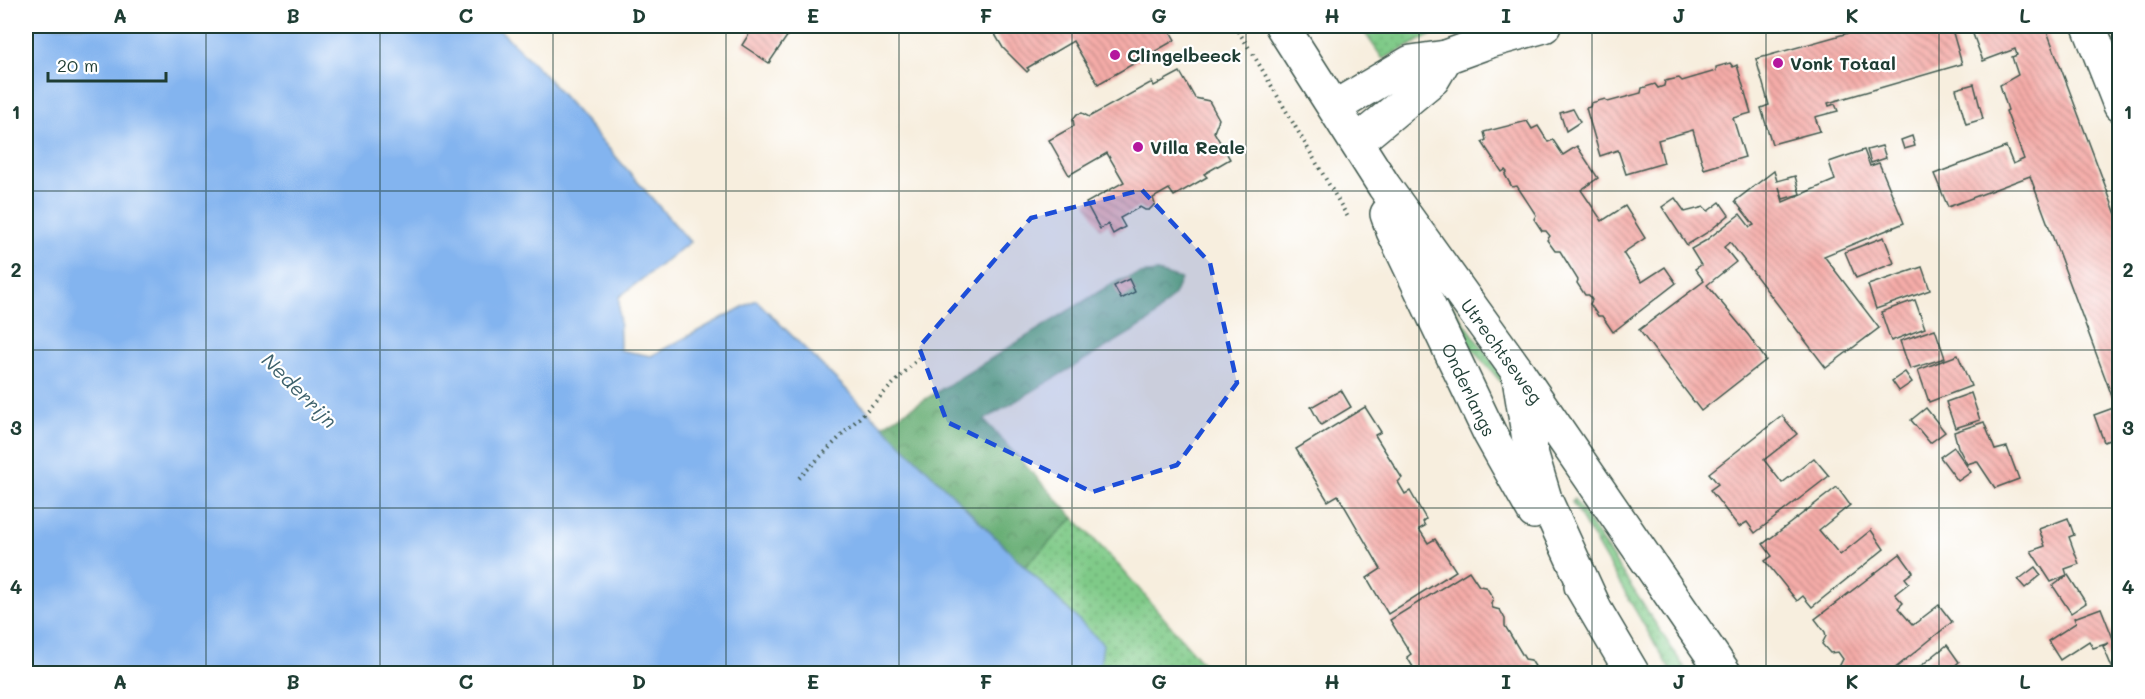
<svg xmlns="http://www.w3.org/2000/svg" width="2145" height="699" font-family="Mali,sans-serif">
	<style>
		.grass { fill: url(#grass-dots); stroke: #4f845e; stroke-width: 1.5 }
		.forest { fill: url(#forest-crowns); stroke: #437654; stroke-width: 1.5 }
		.water { fill: #83b4ef; stroke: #517892; stroke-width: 1.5 }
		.building { fill: url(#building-back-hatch) }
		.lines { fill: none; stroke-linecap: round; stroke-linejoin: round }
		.minor-casing { stroke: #3f584e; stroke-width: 36 }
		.tertiary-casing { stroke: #3f584e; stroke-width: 36 }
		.primary-casing { stroke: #3f584e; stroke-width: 36 }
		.path { stroke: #3f584e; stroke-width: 4; stroke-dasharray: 1.5 4.5; stroke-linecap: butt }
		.minor { stroke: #fff; stroke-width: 33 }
		.tertiary { stroke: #fff; stroke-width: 33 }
		.primary { stroke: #fff; stroke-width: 33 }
		.marked { fill: #1d4ed8; fill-opacity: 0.2; stroke: #1d4ed8; stroke-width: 4.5; stroke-dasharray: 12 8; stroke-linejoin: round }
		.grid { fill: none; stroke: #1f3d34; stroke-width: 1.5; stroke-opacity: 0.55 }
		.poi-dot { fill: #b5179e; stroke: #fff; stroke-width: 2 }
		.labels { text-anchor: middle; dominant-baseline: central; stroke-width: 4.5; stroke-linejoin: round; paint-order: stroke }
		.poi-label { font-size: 18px; font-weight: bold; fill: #1f3d34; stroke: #fff; text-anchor: start }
		.street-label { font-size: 18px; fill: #1f3d34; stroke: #fff }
		.water-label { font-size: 20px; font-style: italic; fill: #3d616c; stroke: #fff }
		.neatline { fill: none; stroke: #1f3d34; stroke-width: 2 }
		.grid-label { font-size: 20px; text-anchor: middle; font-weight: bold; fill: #1f3d34 }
	</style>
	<defs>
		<pattern id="grass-dots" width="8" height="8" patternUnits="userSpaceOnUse" patternTransform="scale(1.5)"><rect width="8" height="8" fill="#7fca88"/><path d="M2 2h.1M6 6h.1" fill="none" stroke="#67a570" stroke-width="1.8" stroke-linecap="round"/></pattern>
		<pattern id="forest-crowns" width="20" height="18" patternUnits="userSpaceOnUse" patternTransform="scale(1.5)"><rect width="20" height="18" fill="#67ae74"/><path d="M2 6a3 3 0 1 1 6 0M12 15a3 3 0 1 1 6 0" fill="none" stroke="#548f60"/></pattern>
		<pattern id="building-back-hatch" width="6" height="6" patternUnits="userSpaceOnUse" patternTransform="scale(1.5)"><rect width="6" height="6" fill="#f5aca8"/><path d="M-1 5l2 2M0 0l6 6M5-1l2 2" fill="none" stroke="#c68d8a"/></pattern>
	</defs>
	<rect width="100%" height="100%" fill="#fff"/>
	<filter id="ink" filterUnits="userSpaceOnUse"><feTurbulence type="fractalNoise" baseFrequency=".0167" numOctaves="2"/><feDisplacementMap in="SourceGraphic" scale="12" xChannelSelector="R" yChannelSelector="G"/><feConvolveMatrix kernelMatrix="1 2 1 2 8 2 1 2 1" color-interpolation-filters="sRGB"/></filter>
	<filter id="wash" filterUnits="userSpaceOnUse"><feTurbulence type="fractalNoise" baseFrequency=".008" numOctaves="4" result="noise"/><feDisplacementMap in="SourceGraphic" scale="24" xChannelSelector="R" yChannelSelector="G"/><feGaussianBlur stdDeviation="1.35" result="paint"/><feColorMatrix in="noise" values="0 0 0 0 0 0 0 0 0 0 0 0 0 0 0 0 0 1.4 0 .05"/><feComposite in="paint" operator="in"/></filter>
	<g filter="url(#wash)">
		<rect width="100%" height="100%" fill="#f7eede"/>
		<g class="grass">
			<polygon points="1360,26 1442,26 1443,29 1383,59"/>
			<polygon points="1428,272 1506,381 1505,382 1502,383 1464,340 1452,330"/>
			<polygon points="1574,499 1688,673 1672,673 1572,502"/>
			<polygon points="1074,518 1121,568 1211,673 1099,673 1102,644 1024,567"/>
		</g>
		<polygon class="forest" points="1157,272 1181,279 1174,295 1150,321 984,420 1074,518 1024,567 882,426 1113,283 1139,274"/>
		<polygon class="water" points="26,26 496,26 544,74 690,242 619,297 620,350 651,356 756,300 1103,644 1099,673 26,673"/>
		<g id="blocks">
			<g class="building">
				<polygon points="754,26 794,26 769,63 742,45"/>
				<polygon points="990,26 1167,26 1175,40 1098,84 1073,41 1027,68 1029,70 1027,72 1003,48"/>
				<polygon points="1873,26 1951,26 1962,64 1828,103 1829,106 1835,104 1838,111 1815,117 1820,131 1772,144 1761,108 1769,105 1756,59"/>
				<polygon points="1970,26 2045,26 2120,225 2120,436 2104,442 2094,415 2116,407 2030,176 1948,207 1934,174 2006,147 2013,164 2024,159 2006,111 2008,110 2000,85 2018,75 2012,57 2017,55 2015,49 1983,61"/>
				<polygon points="1730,63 1733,67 1737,65 1751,113 1733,118 1745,157 1704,169 1693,130 1658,140 1664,163 1626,174 1618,150 1600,156 1586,108 1590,107 1591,103 1605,99 1608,102 1641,93 1642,88 1655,84 1658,88 1664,86 1665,81 1679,78 1682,81 1716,71 1716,67"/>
				<polygon points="1180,72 1195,98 1209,101 1219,119 1214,132 1230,159 1204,174 1207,177 1174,196 1169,189 1153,198 1155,204 1149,210 1145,210 1140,207 1120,218 1125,227 1113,234 1108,224 1100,229 1086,203 1124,182 1107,153 1069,175 1049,140 1074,126 1073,119 1077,114 1082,113 1089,117 1152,82 1154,86"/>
				<polygon points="1974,84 1983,119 1966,124 1956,89"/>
				<polygon points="1573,109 1580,122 1566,131 1560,113"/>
				<polygon points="1527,121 1532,129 1538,126 1548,142 1553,140 1563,155 1577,146 1598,178 1581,190 1602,221 1625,206 1645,238 1623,253 1642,282 1665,267 1676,283 1613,332 1602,316 1598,316 1590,304 1592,300 1589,295 1585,295 1577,283 1578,280 1560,251 1555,251 1547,240 1550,236 1546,231 1542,231 1534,219 1536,215 1517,186 1512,187 1505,175 1507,172 1505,170 1502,172 1482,142 1486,140 1484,132"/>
				<polygon points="1912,136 1915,146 1904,149 1901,140"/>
				<polygon points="1882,146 1886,158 1871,163 1867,150"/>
				<polygon points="1864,150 1870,166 1879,163 1904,223 1824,256 1879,328 1826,368 1730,242 1724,247 1736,262 1707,285 1749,336 1766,360 1701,411 1639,330 1704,281 1695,269 1701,265 1691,249 1705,241 1740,214 1750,227 1754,225 1735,201 1774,171 1777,181 1795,176 1800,194 1783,199 1779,187 1783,202 1835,180 1829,162"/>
				<polygon points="1675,198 1685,212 1704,207 1708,211 1720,202 1729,215 1708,232 1687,245 1662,207"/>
				<polygon points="1884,237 1894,263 1856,278 1845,252"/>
				<polygon points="1922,267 1930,290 1876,309 1868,285"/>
				<polygon points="1129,279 1135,292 1121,299 1114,286"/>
				<polygon points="1915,300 1925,328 1891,341 1881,312"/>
				<polygon points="1935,329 1945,358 1910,369 1900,341"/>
				<polygon points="1958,355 1971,386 1929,402 1918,370"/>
				<polygon points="1905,372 1912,382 1899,391 1892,381"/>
				<polygon points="1341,390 1351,407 1321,425 1311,407"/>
				<polygon points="1971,393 1980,420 1955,428 1946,402"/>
				<polygon points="1365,407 1381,432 1375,435 1402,478 1398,482 1405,494 1410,491 1426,519 1423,522 1425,526 1419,529 1428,543 1435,539 1456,571 1388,614 1367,578 1381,569 1338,495 1328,501 1296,449"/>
				<polygon points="1926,408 1945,432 1930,443 1911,420"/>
				<polygon points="1782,416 1797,434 1764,460 1782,483 1814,458 1829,476 1755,533 1747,522 1739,527 1710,490 1718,484 1709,473"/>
				<polygon points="1984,422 1995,450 2007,447 2019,479 1995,488 1977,461 1967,464 1958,447 1954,432"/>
				<polygon points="1954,447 1971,472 1958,481 1940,457"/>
				<polygon points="1837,487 1850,505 1819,530 1840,555 1871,530 1884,549 1812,607 1803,596 1797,601 1765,561 1772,556 1763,544"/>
				<polygon points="2068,518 2074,535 2069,537 2079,564 2065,569 2067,575 2051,582 2031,551 2045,546 2039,529"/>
				<polygon points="1900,554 1913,572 1905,578 1909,583 1895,594 1903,603 1898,608 1913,625 1939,605 1952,622 1888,674 1845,674 1839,667 1843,659 1838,652 1830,653 1822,644 1826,636 1825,632 1815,619"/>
				<polygon points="2035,567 2041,575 2025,588 2018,580"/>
				<polygon points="1469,571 1479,586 1486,587 1493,598 1491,604 1493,608 1500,610 1505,619 1505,626 1525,659 1531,660 1536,668 1536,674 1412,674 1416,672 1407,657 1411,654 1390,620"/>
				<polygon points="2068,575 2086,603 2071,613 2053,586"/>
				<polygon points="2101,608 2114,641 2120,638 2120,670 2114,672 2103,646 2109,643 2093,648 2089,641 2060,660 2048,641 2076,623 2074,618"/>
				<polygon points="1947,645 1959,662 1946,674 1911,674"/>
				<polygon points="1266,667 1271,674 1257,674"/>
			</g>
		</g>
	</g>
	<g filter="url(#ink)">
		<use href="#blocks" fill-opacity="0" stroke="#3f584e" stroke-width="1.5"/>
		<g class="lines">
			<g class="minor-casing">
				<polyline id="minor" points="2089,26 2120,105"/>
			</g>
			<g class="tertiary-casing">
				<g id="tertiary">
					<polyline points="1335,107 1411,62 1446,57 1490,41 1544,26"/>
					<polyline points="1357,142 1433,79 1446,57"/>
					<polyline points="1518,372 1725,674"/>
				</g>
			</g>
			<g class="primary-casing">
				<g id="primary">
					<polyline points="1282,26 1384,186 1518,372 1531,452 1545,499 1593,604"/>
					<path id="s1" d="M1387,214L1393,231L1490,434L1534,512"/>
					<polyline points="1581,586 1633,674"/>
				</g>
			</g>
			<g class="path">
				<polyline points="1235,26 1249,48"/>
				<polyline points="1253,54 1349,219"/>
				<polyline points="799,478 921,356"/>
			</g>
			<use href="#minor" class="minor"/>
			<use href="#tertiary" class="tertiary"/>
			<use href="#primary" class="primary"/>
		</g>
	</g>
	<path class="marked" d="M1142,190L1210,263L1237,383L1177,465L1092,492L947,422L919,347L1031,218Z"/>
	<path class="grid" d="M206,26V674M380,26V674M553,26V674M726,26V674M899,26V674M1072,26V674M1246,26V674M1419,26V674M1592,26V674M1766,26V674M1939,26V674M26,191H2120M26,350H2120M26,508H2120"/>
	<g class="poi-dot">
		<circle cx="1115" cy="55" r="6"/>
		<circle cx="1778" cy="63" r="6"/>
		<circle cx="1138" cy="147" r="6"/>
	</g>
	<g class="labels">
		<g class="poi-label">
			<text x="1127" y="55">Clingelbeeck</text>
			<text x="1790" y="63">Vonk Totaal</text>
			<text x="1150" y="147">Villa Reale</text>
		</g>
		<g class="street-label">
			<text transform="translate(1502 351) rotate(54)">Utrechtseweg</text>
			<text stroke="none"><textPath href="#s1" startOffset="194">Onderlangs</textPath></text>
		</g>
		<g class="water-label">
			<text transform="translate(300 390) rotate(45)">Nederrijn</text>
		</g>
	</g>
	<rect width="2145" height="699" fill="none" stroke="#fff" stroke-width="66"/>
	<path d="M48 72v9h118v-9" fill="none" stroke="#1f3d34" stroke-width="3"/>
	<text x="57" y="72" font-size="18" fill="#1f3d34" stroke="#ffffff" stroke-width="4.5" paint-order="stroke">20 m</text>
	<rect x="33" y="33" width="2079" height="633" class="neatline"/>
	<g class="grid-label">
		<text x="120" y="23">A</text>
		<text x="293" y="23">B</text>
		<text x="466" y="23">C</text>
		<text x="639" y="23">D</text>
		<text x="813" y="23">E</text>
		<text x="986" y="23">F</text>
		<text x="1159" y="23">G</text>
		<text x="1332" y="23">H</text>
		<text x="1506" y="23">I</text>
		<text x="1679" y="23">J</text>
		<text x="1852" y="23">K</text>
		<text x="2025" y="23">L</text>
		<text x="16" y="119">1</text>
		<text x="2128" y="119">1</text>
		<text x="16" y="277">2</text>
		<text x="2128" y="277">2</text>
		<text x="16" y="435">3</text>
		<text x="2128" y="435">3</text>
		<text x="16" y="594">4</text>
		<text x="2128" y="594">4</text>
		<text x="120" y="689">A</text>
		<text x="293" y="689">B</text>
		<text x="466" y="689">C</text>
		<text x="639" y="689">D</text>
		<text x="813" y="689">E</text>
		<text x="986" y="689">F</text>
		<text x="1159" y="689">G</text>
		<text x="1332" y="689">H</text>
		<text x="1506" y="689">I</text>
		<text x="1679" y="689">J</text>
		<text x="1852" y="689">K</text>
		<text x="2025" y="689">L</text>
	</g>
</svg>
